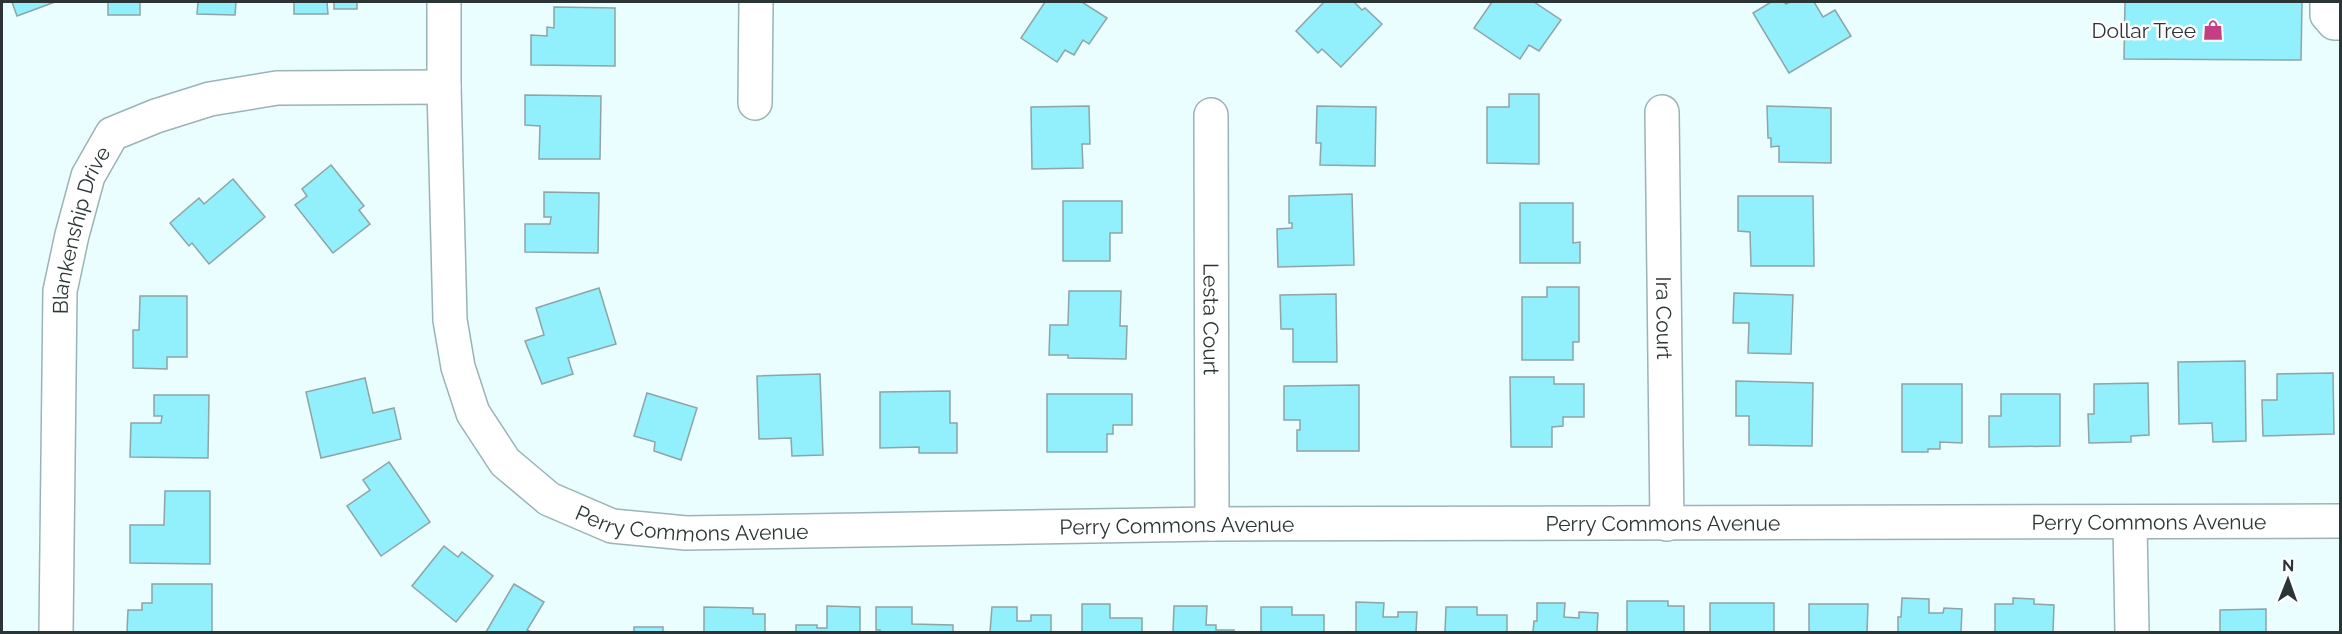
<svg xmlns="http://www.w3.org/2000/svg" width="2342" height="634" font-family="Raleway,sans-serif">
	<style>
		.building { fill: #91f0fb; stroke: #8ea4a7; stroke-width: 1.5 }
		.lines { fill: none; stroke-linecap: round; stroke-linejoin: round }
		.minor-casing { stroke: #9cb3b6; stroke-width: 36 }
		.minor { stroke: #fff; stroke-width: 33 }
		.labels { text-anchor: middle; dominant-baseline: central; stroke-width: 5; stroke-linejoin: round; paint-order: stroke }
		.poi-label { font-size: 21px; fill: #2c3536; stroke: #fff; text-anchor: end }
		.street-label { font-size: 21px; fill: #2c3536; stroke: #fff }
	</style>
	<rect width="100%" height="100%" fill="#eafdff"/>
	<g class="building">
		<polygon points="12,2 55,2 17,16"/>
		<polygon points="108,2 171,2 140,2 140,15 108,15"/>
		<polygon points="198,2 236,2 235,15 197,14"/>
		<polygon points="294,2 327,2 328,14 294,14"/>
		<rect x="334" y="2" width="23" height="7"/>
		<polygon points="1045,2 1082,2 1107,18 1089,44 1083,40 1074,55 1065,50 1057,62 1021,38"/>
		<polygon points="1324,2 1354,2 1362,10 1365,8 1382,24 1341,67 1322,49 1318,53 1296,31"/>
		<polygon points="1492,2 1534,2 1561,20 1539,51 1529,45 1520,59 1474,28"/>
		<polygon points="1771,2 1784,2 1786,4 1790,2 1814,2 1823,17 1835,10 1851,36 1789,73 1753,13"/>
		<polygon points="2125,2 2302,2 2301,60 2124,59"/>
		<polygon points="554,7 615,8 615,66 531,65 531,35 547,36 547,27 554,28"/>
		<polygon points="1509,94 1539,94 1539,164 1487,163 1487,107 1509,107"/>
		<polygon points="525,95 601,96 600,159 539,159 540,126 525,125"/>
		<polygon points="1089,106 1090,144 1082,144 1083,168 1032,169 1031,107"/>
		<polygon points="1317,106 1376,107 1375,166 1320,165 1321,143 1316,143"/>
		<polygon points="1767,106 1831,108 1831,163 1779,162 1779,146 1771,147 1771,138 1768,138"/>
		<polygon points="331,165 364,206 359,210 370,224 333,253 295,205 307,196 302,189"/>
		<polygon points="233,179 265,217 209,264 192,243 189,246 170,223 199,198 204,204"/>
		<polygon points="544,192 599,193 598,253 525,252 525,224 550,224 551,217 544,217"/>
		<polygon points="1352,194 1354,265 1278,267 1277,229 1292,228 1292,223 1289,223 1289,196"/>
		<polygon points="1738,196 1813,196 1814,266 1751,266 1750,232 1738,231"/>
		<polygon points="1063,201 1122,201 1122,233 1110,233 1110,261 1063,261"/>
		<polygon points="1520,203 1573,203 1573,243 1580,242 1580,263 1520,263"/>
		<polygon points="1547,287 1579,287 1579,342 1573,342 1573,360 1522,360 1522,297 1547,297"/>
		<polygon points="599,288 616,344 568,358 573,374 542,384 525,341 544,335 536,308"/>
		<polygon points="1069,291 1121,291 1120,326 1127,326 1126,359 1068,358 1068,355 1049,355 1050,325 1068,325"/>
		<polygon points="1734,293 1793,295 1791,354 1748,353 1749,323 1733,323"/>
		<polygon points="1336,294 1337,362 1293,362 1293,329 1281,329 1280,295"/>
		<polygon points="140,296 187,296 187,357 167,357 167,369 133,368 133,330 139,330"/>
		<polygon points="2245,361 2246,441 2213,442 2212,423 2179,424 2178,362"/>
		<polygon points="2333,373 2334,434 2263,436 2262,400 2277,400 2277,374"/>
		<polygon points="820,374 823,455 792,456 791,438 759,439 757,376"/>
		<polygon points="1510,377 1554,377 1554,384 1584,384 1584,417 1563,417 1563,426 1552,427 1552,447 1511,447"/>
		<polygon points="365,378 373,413 394,408 401,439 321,458 306,392"/>
		<polygon points="1736,381 1813,383 1812,446 1749,445 1749,416 1736,416"/>
		<polygon points="2148,383 2149,435 2131,436 2131,442 2089,443 2088,414 2094,414 2094,384"/>
		<polygon points="1902,384 1962,384 1962,443 1940,442 1940,449 1928,449 1928,452 1902,452"/>
		<polygon points="1359,385 1359,451 1297,451 1297,430 1300,430 1300,420 1284,420 1284,386"/>
		<polygon points="950,391 950,423 957,423 957,453 919,453 919,447 880,448 880,392"/>
		<polygon points="647,393 697,408 681,460 654,451 655,442 634,436"/>
		<polygon points="1047,394 1132,394 1132,425 1113,425 1113,434 1107,434 1107,452 1047,452"/>
		<polygon points="2001,394 2060,394 2060,446 1989,447 1989,416 2001,416"/>
		<polygon points="154,395 209,395 208,458 130,457 131,423 161,423 162,416 154,416"/>
		<polygon points="389,462 430,522 381,556 347,506 370,490 363,480"/>
		<polygon points="165,491 210,491 210,564 130,563 130,525 164,525"/>
		<polygon points="444,546 458,557 462,552 493,576 456,622 412,586"/>
		<polygon points="152,584 212,584 212,632 127,632 128,610 142,610 142,603 152,603"/>
		<polygon points="514,584 544,602 527,630 531,632 486,632"/>
		<polygon points="1902,598 1929,599 1929,613 1943,613 1944,608 1962,609 1961,632 1898,632 1898,617 1901,617"/>
		<polygon points="2013,598 2034,599 2034,604 2054,605 2053,632 1995,632 1995,604 2013,604"/>
		<polygon points="1627,601 1668,601 1668,606 1684,606 1684,632 1627,632"/>
		<polygon points="1356,602 1384,603 1383,617 1398,617 1398,612 1417,612 1416,632 1356,632"/>
		<polygon points="1537,603 1565,603 1564,617 1579,618 1579,612 1598,613 1597,632 1533,632 1534,621 1537,621"/>
		<rect x="1710" y="603" width="64" height="29"/>
		<polygon points="1082,604 1110,604 1110,618 1142,618 1142,632 1082,632"/>
		<polygon points="1809,604 1868,604 1867,632 1809,632"/>
		<polygon points="827,606 860,607 860,632 796,632 796,625 817,625 817,628 827,628"/>
		<polygon points="1174,606 1207,606 1206,625 1216,625 1216,630 1234,630 1234,632 1173,632"/>
		<polygon points="704,607 753,608 753,614 765,614 765,632 704,632"/>
		<polygon points="876,607 912,607 912,624 953,625 953,632 880,632 880,630 876,630"/>
		<polygon points="992,607 1017,607 1017,621 1031,621 1031,615 1051,615 1051,632 990,632"/>
		<polygon points="1261,607 1292,607 1292,615 1324,615 1324,632 1261,632"/>
		<polygon points="1446,607 1477,607 1477,615 1507,615 1507,632 1445,632"/>
		<polygon points="2266,609 2266,632 2220,632 2220,610"/>
		<rect x="634" y="627" width="29" height="5"/>
	</g>
	<g class="lines">
		<g class="minor-casing">
			<g id="minor">
				<path id="s1" d="M444,2V87L450,320L458,367L473,413L505,462L549,499L612,526L686,533L1212,524L2340,521"/>
				<polyline points="2327,2 2327,15 2334,23 2340,23"/>
				<polyline points="755,103 756,2"/>
				<path id="s2" d="M1662,112L1667,524"/>
				<path id="s3" d="M1211,115L1212,524"/>
				<polyline points="2130,523 2132,632"/>
				<path id="s4" d="M56,632L60,291L72,235L88,176L112,134L156,116L210,99L277,88L444,87"/>
			</g>
		</g>
		<use href="#minor" class="minor"/>
	</g>
	<defs>
		<g id="shop-bare" transform="scale(1.62)"><path d="M-5-2.5h2.3a2.7 3.5 0 0 1 5.4 0H5L5.5 6h-11ZM-1.5-2.5h3a1.5 2.3 0 0 0-3 0Z" fill="#c43f82" stroke="#fff" stroke-width="2.5" paint-order="stroke"/></g>
	</defs>
	<g fill-rule="evenodd">
		<use href="#shop-bare" x="2213" y="30"/>
	</g>
	<g class="labels">
		<g class="poi-label">
			<text x="2196" y="30">Dollar Tree</text>
		</g>
		<g class="street-label">
			<text stroke="none"><textPath href="#s4" startOffset="405">Blankenship Drive</textPath></text>
			<text stroke="none"><textPath href="#s2" startOffset="206">Ira Court</textPath></text>
			<text stroke="none"><textPath href="#s3" startOffset="204">Lesta Court</textPath></text>
			<text stroke="none"><textPath href="#s1" startOffset="678">Perry Commons Avenue</textPath></text>
			<text stroke="none"><textPath href="#s1" startOffset="2136">Perry Commons Avenue</textPath></text>
			<text stroke="none"><textPath href="#s1" startOffset="1650">Perry Commons Avenue</textPath></text>
			<text stroke="none"><textPath href="#s1" startOffset="1164">Perry Commons Avenue</textPath></text>
		</g>
	</g>
	<rect width="2342" height="634" fill="none" stroke="#2c3536" stroke-width="6"/>
	<g transform="translate(2288 580) rotate(1)" stroke="#ffffff" stroke-width="4.5" paint-order="stroke">
	<path d="M0-4.5L10 22L0 15L-10 22Z" fill="#2c3536"/>
	<text y="-9" font-size="16" font-weight="bold" text-anchor="middle" fill="#2c3536">N</text>
	</g>
</svg>
